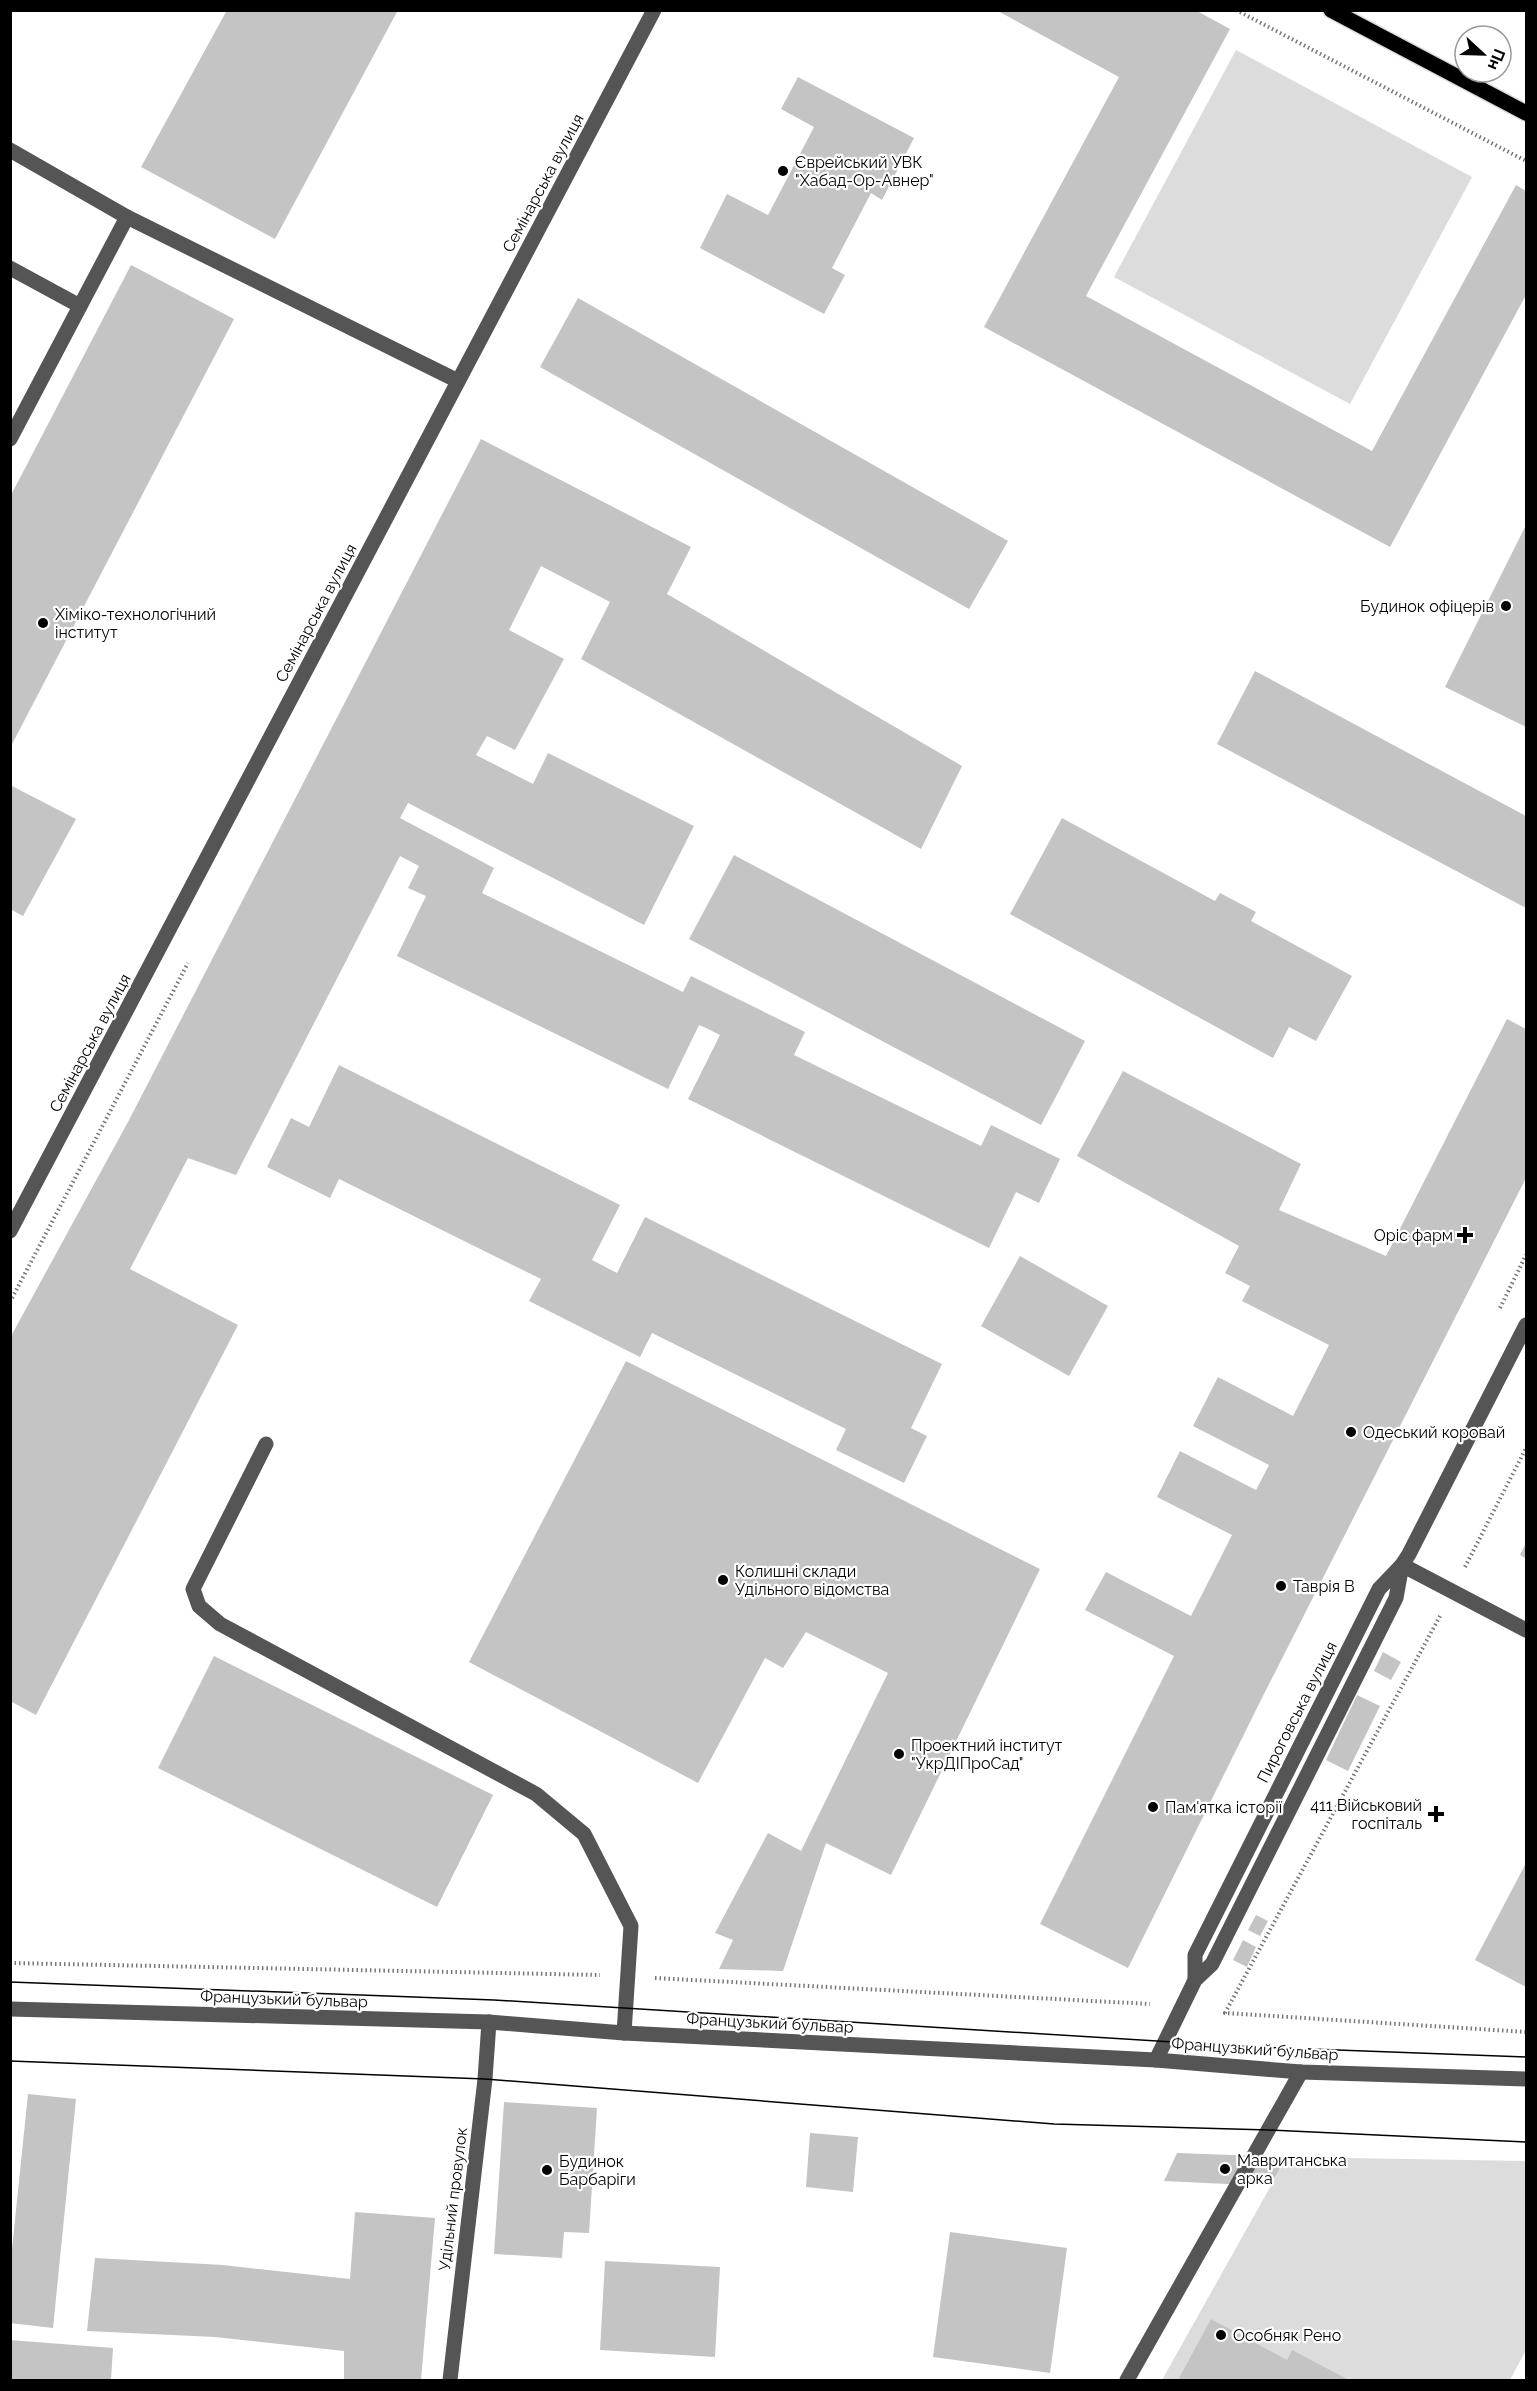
<svg xmlns="http://www.w3.org/2000/svg" width="1537" height="2391" font-family="Raleway,sans-serif">
	<style>
		.green { fill: #dcdcdc }
		.building { fill: #c4c4c4 }
		.lines { fill: none; stroke-linecap: round; stroke-linejoin: round }
		.major-casing { stroke: #dbdbdb; stroke-width: 18 }
		.path { stroke: #777; stroke-width: 4; stroke-dasharray: 1.5 3; stroke-linecap: butt }
		.minor { stroke: #555; stroke-width: 15 }
		.major { stroke: #000; stroke-width: 15 }
		.tram { stroke: #000; stroke-width: 1.5 }
		.poi-dot { fill: #000; stroke: #fff; stroke-width: 2 }
		.labels { text-anchor: middle; dominant-baseline: central; stroke-width: 4.5; stroke-linejoin: round; paint-order: stroke }
		.poi-label { font-size: 16px; fill: #000; stroke: #fff; text-anchor: start }
		.street-label { font-size: 16px; fill: #000; stroke: #fff }
	</style>
	<rect width="100%" height="100%" fill="#fff"/>
	<g class="green">
		<polygon points="1236,50 1472,177 1350,404 1114,277"/>
		<polygon points="1287,2157 1526,2161 1526,2350 1510,2380 1162,2380"/>
	</g>
	<g class="building">
		<polygon points="227,10 398,10 275,239 141,167"/>
		<polygon points="996,10 1195,10 1230,29 1086,296 1372,451 1516,185 1526,191 1526,295 1390,547 984,327 1119,77"/>
		<polygon points="798,77 914,138 882,200 871,193 832,268 845,275 824,314 700,248 727,194 768,215 814,127 781,109"/>
		<polygon points="131,265 234,319 10,748 10,497"/>
		<polygon points="578,298 1008,541 969,609 540,367"/>
		<polygon points="481,439 691,547 667,594 962,766 921,849 581,659 610,602 541,566 509,630 564,659 515,750 487,736 476,755 533,784 548,753 694,826 644,925 408,803 400,818 494,868 482,893 683,992 691,976 805,1032 794,1055 981,1146 991,1125 1060,1159 1039,1203 1016,1192 989,1248 688,1099 720,1035 706,1028 699,1025 668,1089 397,956 426,896 408,888 419,866 400,856 236,1175 188,1158 130,1269 238,1325 36,1715 10,1701 10,1338 129,1120"/>
		<polygon points="1526,525 1526,727 1445,687"/>
		<polygon points="1255,671 1526,816 1526,908 1217,744"/>
		<polygon points="10,785 76,819 23,916 10,909"/>
		<polygon points="1062,818 1215,901 1220,893 1256,912 1251,921 1352,976 1316,1041 1289,1027 1273,1058 1010,914"/>
		<polygon points="734,855 1085,1041 1041,1125 689,939"/>
		<polygon points="1507,1019 1526,1029 1526,1178 1261,1700 1128,1968 1040,1924 1174,1656 1085,1610 1106,1572 1191,1616 1232,1535 1157,1497 1180,1451 1256,1490 1269,1465 1193,1426 1218,1377 1293,1416 1329,1345 1242,1301 1250,1286 1225,1273 1239,1246 1077,1156 1123,1071 1301,1164 1279,1210 1386,1256"/>
		<polygon points="339,1065 620,1205 592,1260 617,1273 645,1217 942,1364 911,1428 927,1436 904,1483 836,1450 846,1429 652,1333 640,1357 529,1301 541,1279 339,1179 330,1198 267,1167 291,1118 309,1127"/>
		<polygon points="1020,1256 1108,1306 1069,1376 981,1326"/>
		<polygon points="626,1361 1040,1569 891,1875 826,1843 783,1971 719,1969 733,1940 715,1933 768,1833 801,1851 888,1673 806,1632 783,1668 765,1658 698,1783 469,1662"/>
		<polygon points="1526,1543 1526,1559 1520,1555"/>
		<polygon points="1383,1652 1401,1662 1391,1680 1374,1671"/>
		<polygon points="214,1656 493,1795 437,1907 158,1768"/>
		<polygon points="1357,1695 1380,1706 1348,1771 1326,1760"/>
		<polygon points="1526,1863 1526,1987 1475,1960"/>
		<polygon points="1256,1915 1268,1921 1260,1936 1248,1930"/>
		<polygon points="1243,1940 1256,1947 1247,1967 1233,1960"/>
		<polygon points="28,2094 76,2099 53,2328 10,2323 10,2268"/>
		<polygon points="504,2102 597,2108 589,2233 564,2232 562,2258 494,2254"/>
		<polygon points="810,2133 858,2137 853,2192 806,2187"/>
		<polygon points="1177,2153 1287,2157 1270,2186 1164,2181"/>
		<polygon points="355,2212 435,2218 421,2380 344,2380 344,2351 215,2337 87,2331 95,2258 223,2265 350,2279"/>
		<polygon points="950,2232 1067,2248 1050,2373 933,2357"/>
		<polygon points="605,2261 720,2267 715,2357 600,2350"/>
		<polygon points="1211,2319 1287,2360 1292,2350 1349,2380 1178,2380"/>
		<polygon points="10,2340 113,2348 111,2380 10,2380"/>
	</g>
	<g class="lines">
		<g class="major-casing">
			<polyline id="major" points="1331,10 1526,113"/>
		</g>
		<g class="path">
			<polyline points="1236,10 1526,161"/>
			<polyline points="10,1302 188,963"/>
			<polyline points="1500,1308 1526,1255"/>
			<polyline points="1465,1567 1526,1448"/>
			<polyline points="1440,1616 1225,2013 1526,2032"/>
			<polyline points="10,1963 600,1975"/>
			<polyline points="655,1978 1150,2004"/>
		</g>
		<g class="minor">
			<polyline points="10,150 127,217 458,381"/>
			<polyline points="10,268 80,306"/>
			<polyline points="10,439 127,217"/>
			<polyline points="10,1231 654,10"/>
			<polyline points="266,1444 193,1589 199,1606 220,1624 536,1794 584,1834 631,1926 624,2033"/>
			<polyline points="1402,1565 1526,1630"/>
			<polyline points="1195,1980 1195,1955 1379,1589 1402,1565 1409,1554 1526,1325"/>
			<polyline points="10,2009 489,2022 624,2033 1156,2060 1301,2072 1526,2079"/>
			<polyline points="1156,2060 1195,1980 1212,1964 1396,1598 1402,1565"/>
			<polyline points="450,2380 485,2079 489,2022"/>
			<polyline points="1127,2380 1301,2072"/>
		</g>
		<use href="#major" class="major"/>
		<g class="tram">
			<polyline points="10,1982 494,2000 1254,2047 1526,2057"/>
			<polyline points="10,2061 485,2079 1054,2124 1269,2130 1526,2142"/>
		</g>
	</g>
	<g class="poi-dot">
		<circle cx="783" cy="171" r="6"/>
		<circle cx="1506" cy="606" r="6"/>
		<circle cx="43" cy="623" r="6"/>
		<path d="M1462 1226h6v6h6v6h-6v6h-6v-6h-6v-6h6z"/>
		<circle cx="1351" cy="1432" r="6"/>
		<circle cx="723" cy="1580" r="6"/>
		<circle cx="1281" cy="1586" r="6"/>
		<circle cx="899" cy="1754" r="6"/>
		<circle cx="1153" cy="1807" r="6"/>
		<path d="M1433 1805h6v6h6v6h-6v6h-6v-6h-6v-6h6z"/>
		<circle cx="1225" cy="2169" r="6"/>
		<circle cx="547" cy="2170" r="6"/>
		<circle cx="1221" cy="2335" r="6"/>
	</g>
	<g class="labels">
		<g class="poi-label">
			<text x="795" y="162">Єврейський УВК<tspan x="795" dy="18">"Хабад-Ор-Авнер"</tspan></text>
			<text x="1494" y="606" text-anchor="end">Будинок офіцерів</text>
			<text x="55" y="614">Хіміко-технологічний<tspan x="55" dy="18">інститут</tspan></text>
			<text x="1453" y="1235" text-anchor="end">Оріс фарм</text>
			<text x="1363" y="1432">Одеський коровай</text>
			<text x="735" y="1571">Колишні склади<tspan x="735" dy="18">Удільного відомства</tspan></text>
			<text x="1293" y="1586">Таврія В</text>
			<text x="911" y="1745">Проектний інститут<tspan x="911" dy="18">"УкрДІПроСад"</tspan></text>
			<text x="1422" y="1805" text-anchor="end">411 Військовий<tspan x="1422" dy="18">госпіталь</tspan></text>
			<text x="1165" y="1807">Пам'ятка історії</text>
			<text x="1237" y="2160">Мавританська<tspan x="1237" dy="18">арка</tspan></text>
			<text x="559" y="2161">Будинок<tspan x="559" dy="18">Барбаріги</tspan></text>
			<text x="1233" y="2335">Особняк Рено</text>
		</g>
		<g class="street-label">
			<text transform="translate(543 183) rotate(-62)">Семінарська вулиця</text>
			<text transform="translate(316 613) rotate(-62)">Семінарська вулиця</text>
			<text transform="translate(90 1043) rotate(-62)">Семінарська вулиця</text>
			<text transform="translate(1297 1712) rotate(-63)">Пироговська вулиця</text>
			<text transform="translate(284 1999) rotate(2)">Французький бульвар</text>
			<text transform="translate(770 2023) rotate(3)">Французький бульвар</text>
			<text transform="translate(1255 2049) rotate(4)">Французький бульвар</text>
			<text transform="translate(453 2199) rotate(-83)">Удільний провулок</text>
		</g>
	</g>
	<rect width="1537" height="2391" fill="none" stroke="#000000" stroke-width="24"/>
	<g transform="translate(1483 54) rotate(112)"><circle r="28" fill="#ffffff" stroke="#999999" stroke-width="1.5"/>
	<path d="M0-4.5L10 22L0 15L-10 22Z" fill="#000000"/>
	<text y="-9" font-size="16" font-weight="bold" text-anchor="middle" fill="#000000">Пн</text>
	</g>
</svg>
